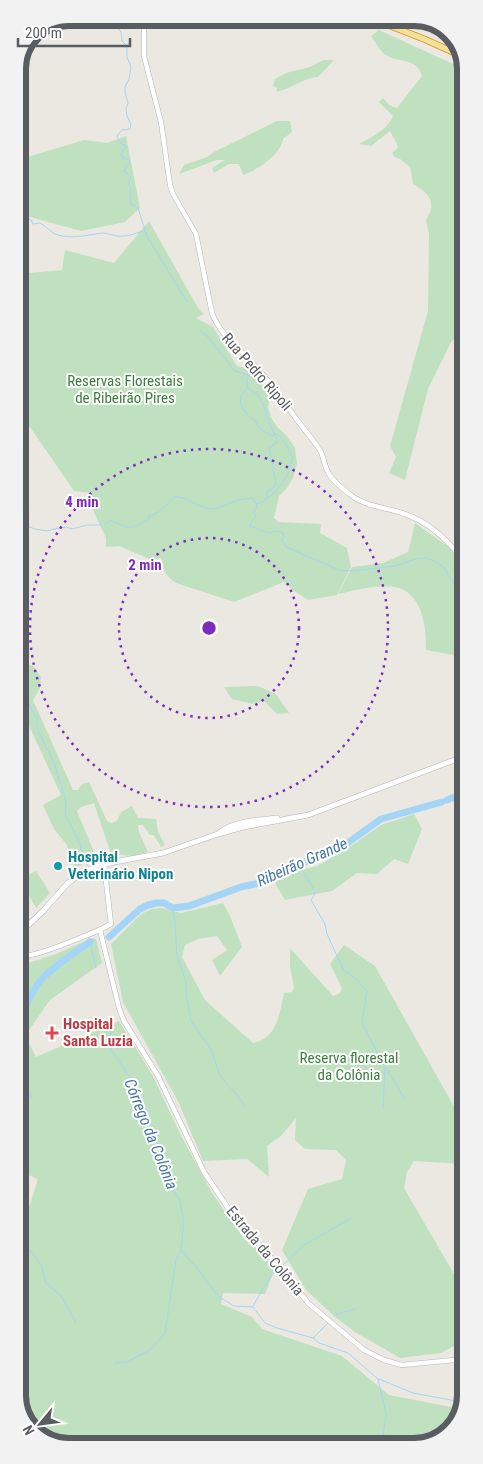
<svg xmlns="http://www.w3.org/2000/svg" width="483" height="1464" font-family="'Roboto Condensed',sans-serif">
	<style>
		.green { fill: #c0e1bf }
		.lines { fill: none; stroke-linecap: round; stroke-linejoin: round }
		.stream { stroke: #a5d5f6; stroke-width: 1 }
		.river { stroke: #a5d5f6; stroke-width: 7 }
		.tertiary-casing { stroke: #b3b6ba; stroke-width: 5.5 }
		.secondary-casing { stroke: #b2b5ba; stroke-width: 6 }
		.trunk-casing { stroke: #d79515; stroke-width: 7 }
		.tertiary { stroke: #fff; stroke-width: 4.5 }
		.secondary { stroke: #fff; stroke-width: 5 }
		.trunk { stroke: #f4e09d; stroke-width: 5.5 }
		.ring { fill: none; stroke: #7b2cbf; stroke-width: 2.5; stroke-dasharray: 2.5 5 }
		.culture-dot { fill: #0f9aa8; stroke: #fff; stroke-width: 2 }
		.health-dot { fill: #e0444e; stroke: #fff; stroke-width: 2 }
		.labels { text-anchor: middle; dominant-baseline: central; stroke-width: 4; stroke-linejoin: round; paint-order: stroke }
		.street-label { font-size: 15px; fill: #595c60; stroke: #fff }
		.park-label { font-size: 15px; fill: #3b7d3d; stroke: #fff }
		.culture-label { font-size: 15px; font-weight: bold; fill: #0d838f; stroke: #fff; text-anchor: start }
		.health-label { font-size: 15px; font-weight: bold; fill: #be3a42; stroke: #fff; text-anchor: start }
		.water-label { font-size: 16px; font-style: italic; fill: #4577a6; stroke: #fff }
		.rim { fill: none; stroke: #595c60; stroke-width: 6 }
		.centre { fill: #7b2cbf; stroke: #fff; stroke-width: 2.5 }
		.ring-label { font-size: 15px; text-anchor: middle; font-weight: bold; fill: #7b2cbf; stroke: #fff; stroke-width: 4; stroke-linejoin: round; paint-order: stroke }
	</style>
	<rect width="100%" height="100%" fill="#ebe8e1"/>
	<g class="green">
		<polygon points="409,18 417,18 448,30 459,48"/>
		<path d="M379,30L464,69V323L450,344L428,389L405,480L389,473L396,457L390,446L428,311L429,234L426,220C427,217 431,212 431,209C433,196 422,189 413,184L410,167L400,159L394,157L392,153L398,148L397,144L390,131L371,146L359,144C372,137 387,130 393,116L379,102L383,98L389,105L397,108L422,76C417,56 395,64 383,53C378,48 375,41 371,36Z"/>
		<path d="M323,60H334L318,77C303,78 291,89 276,92L277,88L273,86L275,79L286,73L310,67Z"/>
		<path d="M277,121H290L292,132L283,139C281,155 257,170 243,175L239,164H229L214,173L212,168L225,160H217L179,174L184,165L207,157L214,152Z"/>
		<polygon points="126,136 140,208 125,222 81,231 26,216 18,210 18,157 21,159 84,140 107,143"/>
		<path d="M149,221L198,308L204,314L196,318L213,327L237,366L253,370L270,398L268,407L271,417L277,427L286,435L295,448L297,463L293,478L287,488L279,496L274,518L279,522L321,524L320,533L347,548L351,567L337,595L308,600L294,591L284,582L234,602L176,583C165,575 163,571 161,558L152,560L119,546L106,547V538L91,506L92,493L74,491L30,427L18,430V274L62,270L65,250L114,263Z"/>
		<path d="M415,523L450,548L464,567L465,657L426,650C426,630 424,601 404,590C388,581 355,590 338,594L352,567L383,563L408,552Z"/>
		<polygon points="25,664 33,666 41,677 40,688 33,700 73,790 78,790 82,784 89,782 107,821 111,823 117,821 121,812 132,806 138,818 156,819 158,832 165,845 161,847 154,835 150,835 143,825 138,825 139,832 148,852 133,856 111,854 94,803 81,807 77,811 96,857 77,867 71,863 67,845 54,829 43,805 61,795 18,702 18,666"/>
		<polygon points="258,686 276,694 289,713 277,714 264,701 253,704 232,699 224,687"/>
		<polygon points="414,814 422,829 408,864 394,859 377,874 357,873 332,891 285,900 275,883 290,873 317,866 344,851 381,825"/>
		<polygon points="36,871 50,893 36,908 26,890 19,895 19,879"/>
		<path d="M223,903L230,916L242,947L220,976L212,960L227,950L217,936L198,939L185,945L182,957L205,1000L253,1043C278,1038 279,1014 284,993L292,992L294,987L290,968V948L333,996L340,993L342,988L330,964L344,945L375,966L465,1126V1164L414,1161L407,1172L404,1188L465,1293V1340L441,1353L400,1358L355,1332L334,1316L306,1290L282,1250L308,1189L342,1179L346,1160L336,1150L305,1149L295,1140L296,1118L280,1137L267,1146L269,1177L247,1159L203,1161L179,1103L123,1002L111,944L140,915L151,909L162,908L181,913Z"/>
		<polygon points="92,938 96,939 102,963 50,1000 25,1036 36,1057 119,1021 153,1076 180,1134 212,1193 245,1240 260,1251 275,1268 265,1294 223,1293 221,1304 252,1317 262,1329 342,1356 389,1395 461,1409 455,1426 427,1445 66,1446 35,1434 19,1408 19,1254 23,1251 19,1239 38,1179 19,1171 19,966 56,954"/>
	</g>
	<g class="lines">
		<g class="stream">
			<polyline points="119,18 115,19 114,23 115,26 121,32 122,41 127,46 127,57 131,67 129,79 125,87 125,92 128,103 126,109 127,116 131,124 130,129 124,130 123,129 117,136 119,142 126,146 121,154 124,159 129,159 130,163 126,167 124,171 131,177 128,184 131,188 130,203 138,208 147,236 187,302"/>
			<path d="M20,223L26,222L28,219L31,220L33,224L40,223C46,226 51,232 55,234C71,240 86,235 102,233C107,233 112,235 117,236C126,237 135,234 143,231H145"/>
			<path d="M200,330L207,336L235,371L249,375C242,392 253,387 260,398C267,409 269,427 277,439L276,443L269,448L276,483L272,489L267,492V498L262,502L256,504L257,508L254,511L256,517L252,521L250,526L269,533L277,531L283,533L284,537L282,539L286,547L339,570L353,571L395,566L416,559L426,558L435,561L443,567L453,582L464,594"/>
			<path d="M247,388C240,397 238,398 243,410L246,412C247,416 251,418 255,420L259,428L271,436H274"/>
			<path d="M267,498C276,493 285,480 289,471C290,467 290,463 293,459C288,449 285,437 274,433"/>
			<path d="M18,523L35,529L47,531L59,528L66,527L72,529L87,525H104L110,520L126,527H133L148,520L149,516C151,515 155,514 157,513C159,512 173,499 174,497C184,495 198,508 211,509C220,509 229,503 237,500C242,499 248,499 253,498L256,504"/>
			<polyline points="20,675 30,707 37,718 37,729 54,762 66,801 65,814 77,837 87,865"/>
			<path d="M299,865C305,876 311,881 315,894L311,900L325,924L327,934L343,969L356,979L367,991L362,1023L385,1068L383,1108"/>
			<polyline points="173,908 175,923 177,957 185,978 187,999 191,1021 211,1049 219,1074 240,1099 245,1107"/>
			<polyline points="94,940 90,942 96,968"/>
			<polyline points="111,1022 110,1048 135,1085 156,1138 159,1153 170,1185 180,1201 184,1224 181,1250 176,1260 165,1333 150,1350 127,1362 115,1363"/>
			<polyline points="386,1069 396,1084 405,1100"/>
			<polyline points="19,1077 25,1079 27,1088 32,1098"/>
			<polyline points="19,1249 30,1250 41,1265 46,1283 61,1296 76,1323"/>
			<polyline points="181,1250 196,1267 218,1296 234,1306 253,1307 265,1323 277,1328 313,1338 319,1343 348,1353 378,1379 386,1413 382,1445"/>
			<polyline points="283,1265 304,1245 350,1219"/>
			<polyline points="253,1306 267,1282 277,1269"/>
			<polyline points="334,1316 341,1313 356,1309"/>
			<polyline points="313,1338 328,1323"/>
			<polyline points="379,1379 413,1393 451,1400 462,1405"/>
		</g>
		<g class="river">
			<polyline points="447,800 465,793"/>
			<polyline points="109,937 140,909 148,905 157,903 164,903 173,908 189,906 241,887 265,882 280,872 342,847 381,819 442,802"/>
			<path d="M19,1021C26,1007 31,991 41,980C55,965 74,953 90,942"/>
		</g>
		<g class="tertiary-casing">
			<g id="tertiary">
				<path d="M144,18V56L161,122L170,185L173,194L196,234L212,313C220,335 239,348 255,366C270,382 284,401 297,420C305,430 313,440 320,450C324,457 324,465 328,472C332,481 344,490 352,496C367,507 384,507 402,513C428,521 448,540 464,561"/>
				<polyline points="100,930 119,1008 124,1021 158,1076 204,1172 234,1217 284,1272 308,1303 364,1350 384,1360 402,1365 465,1359"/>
				<path d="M19,957C39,955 56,947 75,940C87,935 99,931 111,924L104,864"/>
			</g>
		</g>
		<g class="secondary-casing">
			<g id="secondary">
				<path d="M220,832C236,821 258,820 277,818"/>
				<polyline points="19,934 43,911 68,883 82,873 95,867 114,862 163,853 218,834 243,827 308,815 465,756"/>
			</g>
		</g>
		<g class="trunk-casing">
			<polyline id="trunk" points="370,18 424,39 464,57"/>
		</g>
		<use href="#tertiary" class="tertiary"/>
		<use href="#secondary" class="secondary"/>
		<use href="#trunk" class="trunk"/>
	</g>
	<g class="ring">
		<circle cx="209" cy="628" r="90"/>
		<circle cx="209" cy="628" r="179"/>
	</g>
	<circle class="culture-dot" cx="58" cy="866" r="5"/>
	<path class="health-dot" d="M49.5 1025.5h5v5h5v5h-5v5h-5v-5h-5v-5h5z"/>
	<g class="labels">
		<g class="street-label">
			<text transform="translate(257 372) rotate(49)">Rua Pedro Ripoli</text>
			<text transform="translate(265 1251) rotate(50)">Estrada da Colônia</text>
		</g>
		<g class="park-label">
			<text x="125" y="381">Reservas Florestais<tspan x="125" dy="17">de Ribeirão Pires</tspan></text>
			<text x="349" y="1058">Reserva florestal<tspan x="349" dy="17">da Colônia</tspan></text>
		</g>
		<g class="culture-label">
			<text x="68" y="857">Hospital<tspan x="68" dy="17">Veterinário Nipon</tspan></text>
		</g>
		<g class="health-label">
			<text x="63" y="1024">Hospital<tspan x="63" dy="17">Santa Luzia</tspan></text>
		</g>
		<g class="water-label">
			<text transform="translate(302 862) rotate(-24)">Ribeirão Grande</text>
			<text transform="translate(151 1134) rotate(68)">Córrego da Colônia</text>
		</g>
	</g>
	<path d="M0 0H483V1464H0ZM69 26H414A43 43 0 0 1 457 69V1395A43 43 0 0 1 414 1438H69A43 43 0 0 1 26 1395V69A43 43 0 0 1 69 26Z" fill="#f2f2f2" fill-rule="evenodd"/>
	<path class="rim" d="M69 26H414A43 43 0 0 1 457 69V1395A43 43 0 0 1 414 1438H69A43 43 0 0 1 26 1395V69A43 43 0 0 1 69 26Z"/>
	<circle cx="209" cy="628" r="8" class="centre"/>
	<g class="ring-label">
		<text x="82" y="507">4 min</text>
		<text x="145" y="570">2 min</text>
	</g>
	<g transform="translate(40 1424) rotate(241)" stroke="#ffffff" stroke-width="4" paint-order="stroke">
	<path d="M0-4L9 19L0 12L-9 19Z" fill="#595c60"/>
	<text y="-8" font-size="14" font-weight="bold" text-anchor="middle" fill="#595c60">N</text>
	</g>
	<path d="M18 38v8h112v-8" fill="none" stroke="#595c60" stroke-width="2.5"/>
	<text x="25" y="38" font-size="15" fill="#595c60" stroke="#ffffff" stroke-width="4" paint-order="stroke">200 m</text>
</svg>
